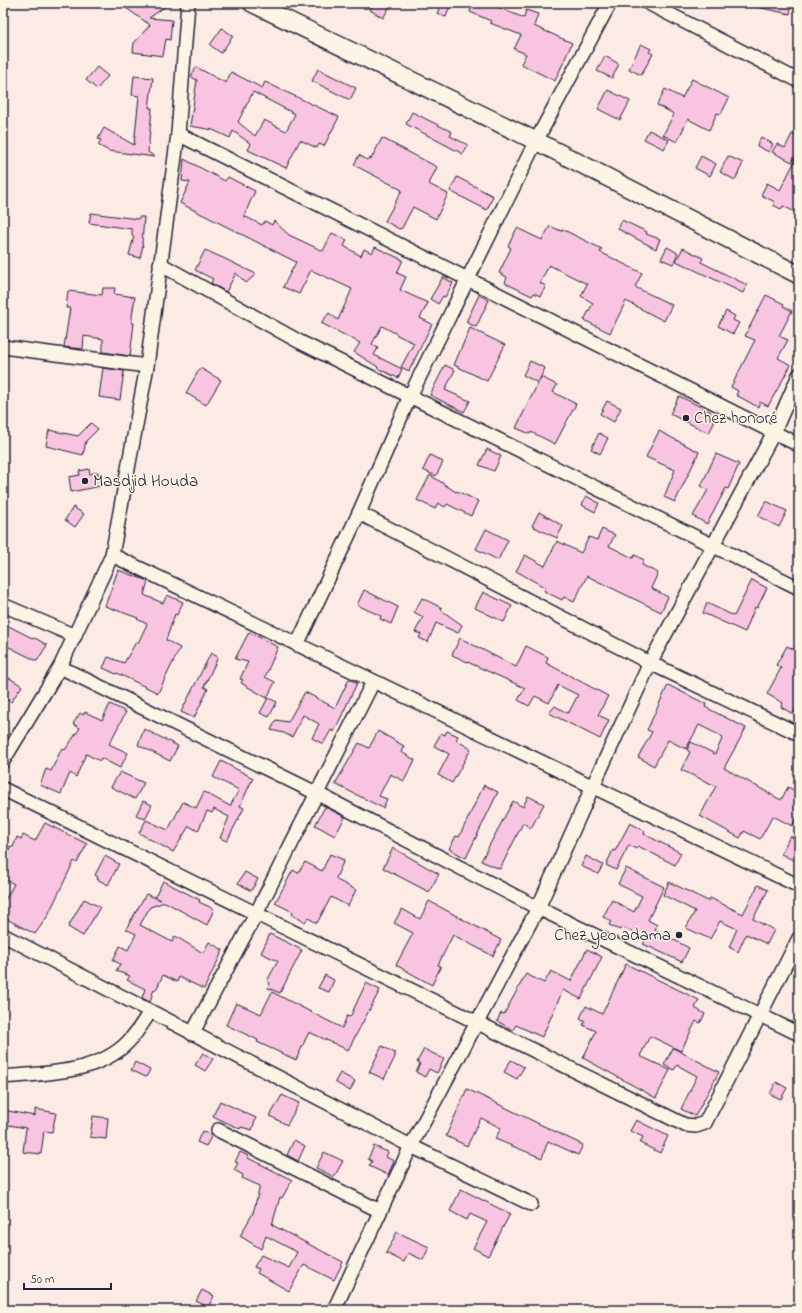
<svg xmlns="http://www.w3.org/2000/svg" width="802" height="1313" font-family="'Indie Flower',sans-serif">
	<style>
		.building { fill: #f9c4e0; stroke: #22223b; fill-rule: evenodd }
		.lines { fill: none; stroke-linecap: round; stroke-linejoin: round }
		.minor-casing { stroke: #22223b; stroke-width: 16 }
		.tertiary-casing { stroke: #22223b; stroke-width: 20 }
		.minor { stroke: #fcf5e5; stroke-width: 13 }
		.tertiary { stroke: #fcf5e5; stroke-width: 17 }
		.poi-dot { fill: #22223b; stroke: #fcf5e5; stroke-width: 1.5 }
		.labels { text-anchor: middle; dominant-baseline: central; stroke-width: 3; stroke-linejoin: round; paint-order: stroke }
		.poi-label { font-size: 17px; fill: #22223b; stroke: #fcf5e5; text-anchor: start }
	</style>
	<rect width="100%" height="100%" fill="#fbebe4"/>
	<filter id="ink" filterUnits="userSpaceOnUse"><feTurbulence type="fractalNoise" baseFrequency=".025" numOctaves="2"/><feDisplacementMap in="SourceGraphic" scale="8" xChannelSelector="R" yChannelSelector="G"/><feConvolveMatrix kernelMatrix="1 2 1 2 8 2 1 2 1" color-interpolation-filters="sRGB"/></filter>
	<g filter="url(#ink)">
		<g class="building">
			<polygon points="119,3 170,3 149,18 172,20 170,40 166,39 163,56 133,52 134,43 150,25"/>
			<polygon points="374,3 392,3 383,18 370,10"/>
			<polygon points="441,3 451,3 446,17 437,14"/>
			<polygon points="473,3 488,3 524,18 526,10 538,14 534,26 572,43 555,81 521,64 526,54 514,49 521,35 490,23 491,21 470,12"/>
			<polygon points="758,3 792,3 790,14 757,7"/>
			<polygon points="222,28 233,36 221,53 210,45"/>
			<polygon points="641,44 651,49 649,52 653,54 641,75 629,69"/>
			<polygon points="605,56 619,64 612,78 597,71"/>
			<polygon points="97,67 108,76 97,89 86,80"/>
			<path d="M196,67L226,83L231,72L262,88L265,82L339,117L324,146L319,144L317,148L300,140L286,168L248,150L251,144L233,131L230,138L213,130L190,126L197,80L191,77ZM253,92L295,114L286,131L264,120L255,136L238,122Z"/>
			<polygon points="318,69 356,88 350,100 312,81"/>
			<polygon points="134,76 153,78 149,108 152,108 148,152 155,157 109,151 98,145 101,140 98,139 104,128 134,145 139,96 132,95"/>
			<polygon points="692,79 729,98 721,114 717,113 709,130 688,119 677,142 663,135 674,114 657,105 665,89 682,98"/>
			<polygon points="608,90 630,101 620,120 598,109"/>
			<polygon points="412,112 452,132 450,136 468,145 463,154 406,124"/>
			<polygon points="649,130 669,140 664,149 644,139"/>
			<polygon points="792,134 799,137 799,150 792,162 772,152 777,144 785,148"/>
			<polygon points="761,137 773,144 769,152 757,146"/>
			<polygon points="382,138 437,167 429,184 448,194 436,219 413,207 402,228 399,229 385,221 402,190 354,165 359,155 367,160 369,158 371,159"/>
			<polygon points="799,153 799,214 783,206 781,209 773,205 775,202 761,195 767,183 780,190"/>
			<polygon points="701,156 716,164 710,176 695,168"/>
			<polygon points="728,156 743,163 735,180 720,172"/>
			<polygon points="184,159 225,181 228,177 255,191 244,216 262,225 265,221 272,225 274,221 289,235 323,251 332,233 347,240 344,246 361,256 364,249 372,253 375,247 403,260 397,273 406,277 400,290 428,303 420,318 432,324 409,371 401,367 414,343 397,335 397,334 382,326 372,344 378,348 374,355 402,369 398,378 377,368 378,367 354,352 360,343 321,323 329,313 338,320 352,289 311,270 299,294 283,287 296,262 180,203 190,182 182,181"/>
			<polygon points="457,177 493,196 487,210 450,191"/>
			<polygon points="91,213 138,219 139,217 144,217 142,244 143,245 140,258 129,255 134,236 132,236 132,229 89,223"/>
			<polygon points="622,220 647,232 646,234 660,239 656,249 618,229"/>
			<polygon points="550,226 561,231 562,229 602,249 600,252 642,273 635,287 672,305 664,321 626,301 610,333 584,320 593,303 581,296 587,284 549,265 540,283 546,286 540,296 534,293 532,296 505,283 507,277 499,273 511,248 508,246 517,228 542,240"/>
			<polygon points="667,247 678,253 673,264 661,259"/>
			<polygon points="683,248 703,258 701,262 747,285 743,293 676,261"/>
			<polygon points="205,250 223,258 256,274 246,283 236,273 226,292 211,283 213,279 195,270"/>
			<polygon points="443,277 453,283 445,297 443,296 438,304 430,299"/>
			<polygon points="103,288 115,288 114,294 135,297 132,316 132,323 134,323 130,356 103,352 103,339 84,336 83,349 64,347 70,308 66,308 68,291 102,295"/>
			<polygon points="479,295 489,300 476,327 466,322"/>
			<polygon points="766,295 784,304 783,306 792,311 779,336 788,340 778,358 791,365 768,406 760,402 758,407 736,395 738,391 731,387 755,340 745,336"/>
			<polygon points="726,311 735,316 733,320 739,323 733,334 718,326"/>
			<polygon points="470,328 505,345 487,381 454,365"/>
			<polygon points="530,361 545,368 538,383 523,375"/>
			<polygon points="445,365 455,370 445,390 470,401 464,412 430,395"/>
			<polygon points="103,368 124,371 120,400 99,397"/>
			<polygon points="200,368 221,380 206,405 186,393"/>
			<polygon points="541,377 557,385 553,392 576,404 555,444 531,432 530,434 516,428"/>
			<polygon points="679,396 711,412 708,418 715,421 709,433 670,414"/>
			<polygon points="607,401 621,408 614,422 600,414"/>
			<polygon points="91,423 98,429 86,441 83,455 46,446 49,430 78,436"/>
			<polygon points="659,431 699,452 675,502 664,497 675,470 646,457"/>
			<polygon points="599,433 608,438 600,454 591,449"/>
			<polygon points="487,449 501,456 494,471 479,465"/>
			<polygon points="716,454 739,464 728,489 726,488 707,524 693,516 708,490 701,486"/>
			<polygon points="430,455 443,462 436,476 423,470"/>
			<polygon points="89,469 90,474 98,472 101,486 71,492 69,477 80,475 79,471"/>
			<polygon points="430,475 456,492 457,491 478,501 471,516 447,504 445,507 438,503 435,509 417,500"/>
			<polygon points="586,496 599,503 595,512 582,505"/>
			<polygon points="766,501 787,511 779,527 758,516"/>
			<polygon points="73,507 84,514 75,527 65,520"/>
			<polygon points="539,512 563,526 557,538 532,526"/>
			<polygon points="486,529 508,540 498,560 476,549"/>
			<polygon points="602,529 615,535 609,546 633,558 635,555 644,560 642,565 658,573 651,588 668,597 661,612 587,576 574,602 564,597 562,600 544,591 546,588 516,571 525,555 545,566 557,541 581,553 589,537 597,540"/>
			<polygon points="118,570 148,581 144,595 163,603 167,595 183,602 177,615 175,614 166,640 180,648 158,693 117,673 116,674 103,668 108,657 124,663 136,642 138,643 147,624 137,619 138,618 105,606"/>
			<polygon points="752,580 767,588 757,608 755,607 745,632 703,613 707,603 734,616"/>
			<polygon points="364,590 398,607 391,624 380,619 381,616 357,605"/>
			<polygon points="483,592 512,606 504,622 475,608"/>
			<polygon points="422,598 442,608 441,610 462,625 458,633 436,623 428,642 419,638 421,634 415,632 423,617 414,612"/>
			<polygon points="3,623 34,639 35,638 47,645 37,661 3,644"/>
			<polygon points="249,632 278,647 265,677 275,682 267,698 241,683 243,680 240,679 248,662 235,659"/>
			<polygon points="460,638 516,667 526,646 548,657 546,663 608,696 598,715 609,720 600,739 549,713 555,706 567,713 569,712 578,695 558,685 549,703 535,696 529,706 518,700 525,688 452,655"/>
			<polygon points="787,646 799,652 795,661 799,663 799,702 793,714 781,707 783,703 767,694 781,668 776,665"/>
			<polygon points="211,653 218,657 204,687 208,689 194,718 181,712"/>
			<polygon points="3,674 22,686 11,702 3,697"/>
			<polygon points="349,679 357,683 334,732 331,730 323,744 312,738 319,724 303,715 292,737 284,733 271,730 276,720 288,722 305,692 335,708"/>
			<polygon points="668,685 706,704 705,707 746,728 724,768 781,800 788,787 799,793 799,812 792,826 773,816 760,839 744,831 740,838 700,816 716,786 681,770 690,752 687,750 691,742 715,754 723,737 699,725 686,749 668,740 654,766 638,757 652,732 647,730"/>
			<polygon points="268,698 277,702 269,717 260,713"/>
			<polygon points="110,704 126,712 109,744 128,753 120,768 101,758 100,761 86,754 76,777 70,773 61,794 40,785 46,769 51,771 62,748 65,750 80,728 73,724 80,713 83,715 85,712 102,720"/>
			<polygon points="144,729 178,746 170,761 138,745"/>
			<polygon points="378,731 404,746 401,752 415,760 404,781 390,774 379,796 387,799 383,808 335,784 359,743 369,748"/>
			<polygon points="447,731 458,736 456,740 471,749 452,783 438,775 449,754 434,746 441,733 445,735"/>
			<polygon points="221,761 253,778 240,806 244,808 227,841 220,838 229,817 214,809 212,813 207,811 198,831 189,826 173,852 139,833 146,820 168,830 183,802 196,808 204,792 230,806 239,790 213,777"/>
			<polygon points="120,772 144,783 135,799 111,787"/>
			<polygon points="484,785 498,792 466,858 449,849 456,836 459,837"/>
			<polygon points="528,796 544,804 531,828 523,823 500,869 481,861 513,801 523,807"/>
			<polygon points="143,801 152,805 145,819 136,815"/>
			<polygon points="325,807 345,817 335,836 315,825"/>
			<polygon points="45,823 87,844 77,863 74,861 47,917 35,934 3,917 3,904 14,884 3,878 3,858 7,859 10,846 13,847 17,837 21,839 23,835 35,841"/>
			<polygon points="630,823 645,831 644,834 681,853 675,865 638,846 636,849 629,845 616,870 606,865 613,850 615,851"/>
			<polygon points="790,836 799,841 799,863 781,854"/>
			<polygon points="393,848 439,874 429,892 383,868"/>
			<polygon points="330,854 344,860 336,878 337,880 356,890 348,906 331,897 317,923 308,918 305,922 292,915 293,912 275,903 293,870 298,873 305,862 322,871"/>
			<polygon points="105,856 119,864 108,885 97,879 98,877 95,875"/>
			<polygon points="586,856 603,865 598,874 581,866"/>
			<polygon points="626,868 664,887 648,920 657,925 655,930 689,948 682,962 643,944 646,939 622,927 620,930 609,925 611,921 603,917 612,900 634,912 642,896 618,884"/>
			<polygon points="245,872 258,879 251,891 238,883"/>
			<polygon points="163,881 200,900 199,902 214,909 207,925 165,902 150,907 140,925 172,942 175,936 203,953 209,942 223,950 204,989 179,977 177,982 163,975 156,990 154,989 150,1002 142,998 145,989 127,980 130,976 116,971 120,964 113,960 120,946 128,950 136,934 126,929 146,894 161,900 155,897"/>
			<polygon points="669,882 708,901 710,898 743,914 758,885 768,890 753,919 774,930 767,944 746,934 738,952 729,947 737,929 720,921 710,939 686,928 695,911 663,895"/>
			<polygon points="84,899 100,907 83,936 68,927"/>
			<polygon points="429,901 501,940 493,956 453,935 438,965 441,966 432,985 396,965 413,933 394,923 402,909 420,919"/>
			<polygon points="270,934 302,950 280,993 268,988 270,983 267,981 278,961 261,953"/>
			<polygon points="587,949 602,957 581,999 563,990 542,1037 516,1025 513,1030 497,1021 501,1013 504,1014 526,974 544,983 551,971 571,981"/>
			<polygon points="626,964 699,1000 695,1008 705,1014 700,1023 696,1021 681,1051 650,1036 640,1056 670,1070 656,1098 583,1058 596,1031 583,1025 585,1021 580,1018 586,1006 602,1014"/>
			<polygon points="325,975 334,980 329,992 318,988"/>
			<polygon points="366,983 380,990 348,1050 309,1032 296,1060 257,1042 258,1040 226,1025 236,1003 261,1014 272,992 342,1028 347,1016 350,1017"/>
			<polygon points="382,1046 395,1053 395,1057 384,1079 369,1072"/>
			<polygon points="673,1048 719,1072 695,1116 681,1109 697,1076 677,1065 674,1070 664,1065"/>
			<polygon points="424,1049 444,1059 437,1073 429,1069 425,1077 416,1072 420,1064 417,1062"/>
			<polygon points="203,1053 213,1059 205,1071 195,1065"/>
			<polygon points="511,1060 524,1067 517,1079 504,1072"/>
			<polygon points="135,1062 150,1070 146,1077 131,1070"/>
			<polygon points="340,1073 355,1081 350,1091 335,1082"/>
			<polygon points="776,1082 787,1088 781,1099 770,1094"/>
			<polygon points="467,1089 583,1145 578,1155 548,1141 542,1158 495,1139 501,1128 481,1118 467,1146 446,1136"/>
			<polygon points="282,1095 299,1103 287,1125 270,1116"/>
			<polygon points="220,1101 256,1118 252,1130 241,1127 240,1129 213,1116"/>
			<polygon points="35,1109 56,1113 52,1132 44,1131 41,1154 23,1152 26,1128 3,1124 3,1110 35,1116"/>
			<polygon points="93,1116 108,1118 106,1139 90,1137"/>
			<polygon points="636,1120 668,1136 660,1153 640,1143 643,1137 630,1131"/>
			<polygon points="202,1131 212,1135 206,1146 197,1142"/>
			<polygon points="294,1140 305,1146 298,1161 287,1155"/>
			<polygon points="374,1146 388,1152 386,1157 394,1161 388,1175 369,1166 372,1161 368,1159"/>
			<polygon points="240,1152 249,1156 248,1158 292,1180 282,1198 280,1197 272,1225 343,1262 334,1280 304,1265 289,1291 257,1273 259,1269 254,1267 261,1255 289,1268 297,1252 266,1236 261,1249 240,1236 253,1213 260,1186 242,1178 243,1175 234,1170 238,1163 235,1162"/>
			<polygon points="324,1152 343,1161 334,1177 316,1168"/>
			<polygon points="461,1189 510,1214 488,1256 473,1248 487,1222 470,1214 467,1220 450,1211"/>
			<polygon points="397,1232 429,1247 423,1260 408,1253 404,1262 386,1253"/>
			<polygon points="202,1290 214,1296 208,1307 196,1301"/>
		</g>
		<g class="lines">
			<g class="minor-casing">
				<g id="minor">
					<polyline points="648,3 799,81"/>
					<polyline points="178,134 799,445"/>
					<polyline points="160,264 300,342 799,588"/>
					<polyline points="3,347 147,366"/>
					<polyline points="359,513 650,663 799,734"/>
					<polyline points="112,555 799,886"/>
					<polyline points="3,605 75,636"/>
					<polyline points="297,645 359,513 410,396 536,141 610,3"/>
					<polyline points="60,667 316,793 538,908 799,1034"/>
					<polyline points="3,761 60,667 112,555 147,366 178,134 188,3"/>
					<polyline points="3,789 685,1125 696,1126 705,1123 799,938"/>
					<polyline points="3,935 411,1146 531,1204"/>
					<polyline points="192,1034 256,914 373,682"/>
					<path d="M3,1077C45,1073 97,1074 128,1042C137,1033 143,1022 150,1012"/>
					<polyline points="218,1130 380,1211"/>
					<polyline points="334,1310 411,1146 538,908 592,788 650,663 774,432 799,375"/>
				</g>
			</g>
			<g class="tertiary-casing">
				<polyline id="tertiary" points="252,3 536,141 799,275"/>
			</g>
			<use href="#minor" class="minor"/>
			<use href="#tertiary" class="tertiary"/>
		</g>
	</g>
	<g class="poi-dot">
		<circle cx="686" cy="418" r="4"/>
		<circle cx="85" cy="481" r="4"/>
		<circle cx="679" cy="935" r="4"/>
	</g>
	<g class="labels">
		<g class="poi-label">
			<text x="694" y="418">Chez honoré</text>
			<text x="93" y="481">Masdjid Houda</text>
			<text x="671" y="935" text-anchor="end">Chez yeo adama</text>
		</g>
	</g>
	<rect width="802" height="1313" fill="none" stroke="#fcf5e5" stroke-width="16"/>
	<rect x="8" y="8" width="786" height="1297" fill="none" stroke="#22223b" stroke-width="1.5" filter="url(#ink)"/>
	<path d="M24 1283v6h87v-6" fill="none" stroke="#22223b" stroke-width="2"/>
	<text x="30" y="1283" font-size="12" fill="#22223b" stroke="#fcf5e5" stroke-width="3" paint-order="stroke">50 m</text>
</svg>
